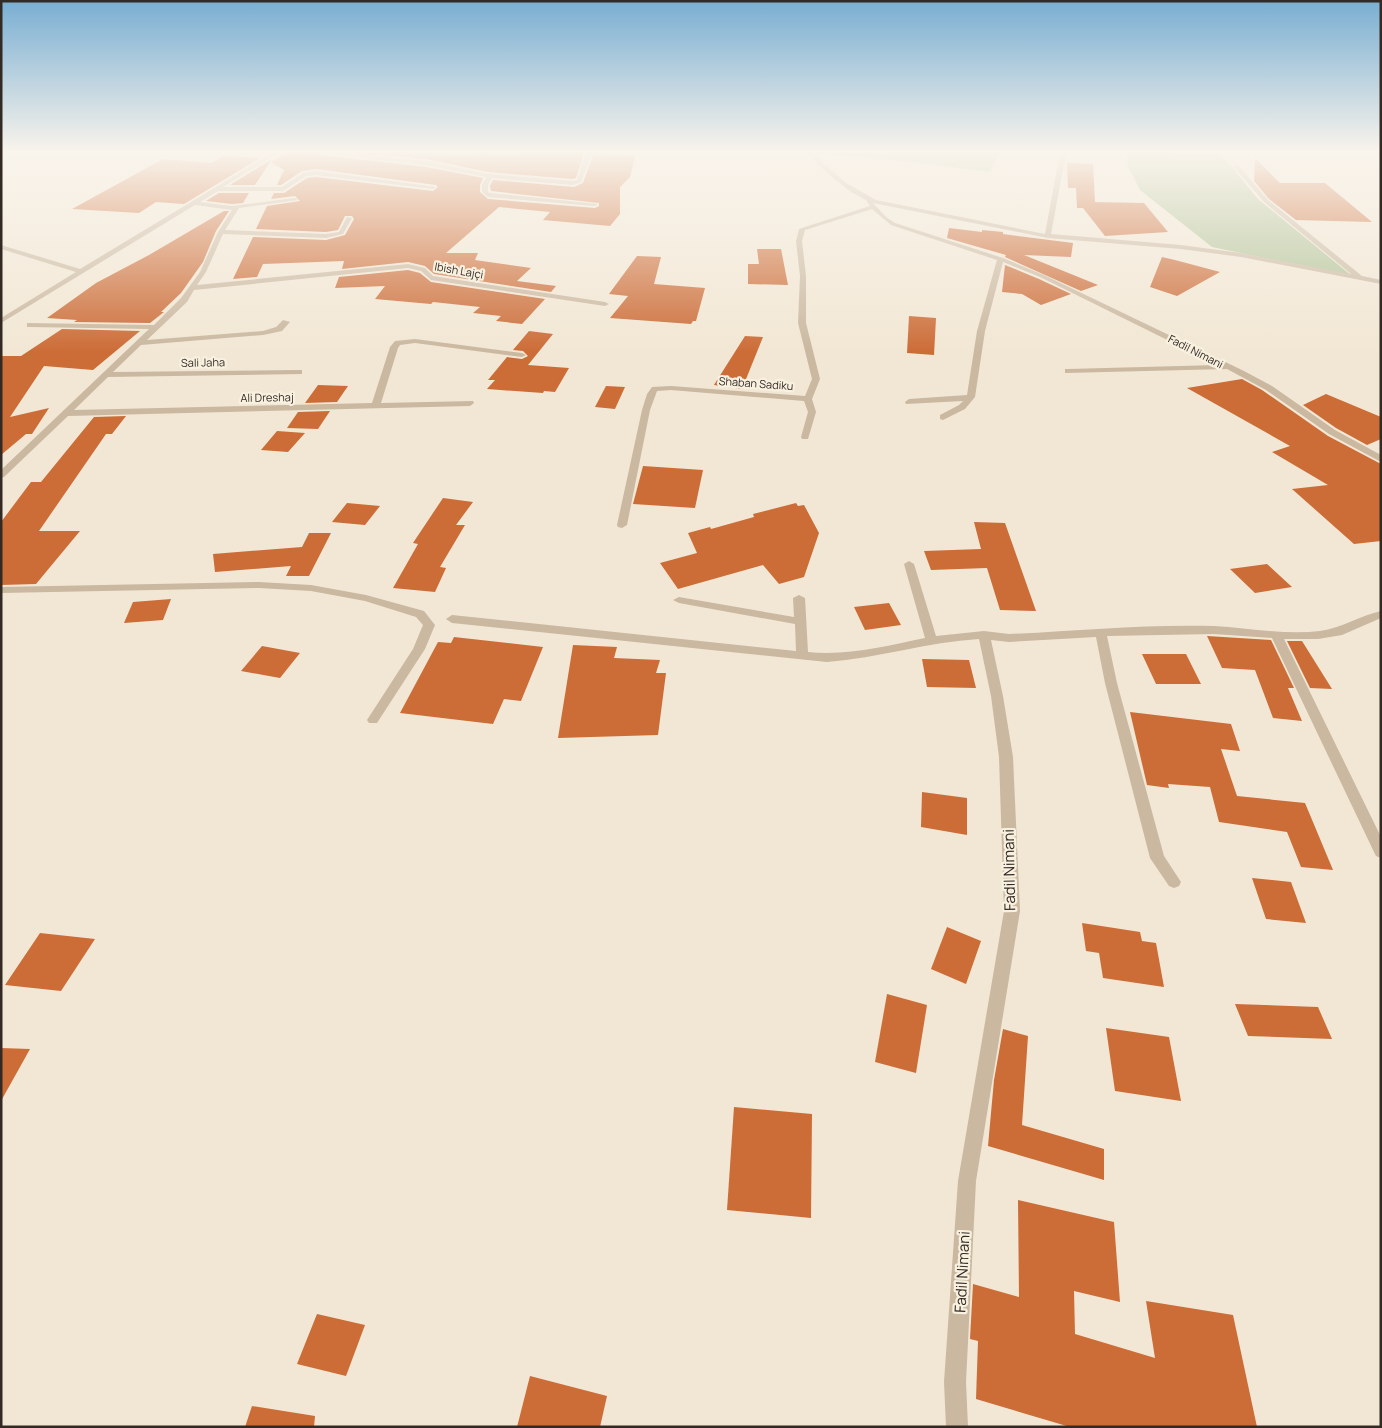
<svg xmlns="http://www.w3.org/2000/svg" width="1382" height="1428" font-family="Manrope,sans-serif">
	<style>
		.green { fill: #adc194 }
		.building { fill: #cc6c37 }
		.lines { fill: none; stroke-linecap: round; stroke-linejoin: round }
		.minor { fill: #cab8a0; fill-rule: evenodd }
		.labels { text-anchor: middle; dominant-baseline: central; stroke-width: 4.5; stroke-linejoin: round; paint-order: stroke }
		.far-street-label { font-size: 11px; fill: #332a24; stroke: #f9f1e0 }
		.near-street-label { font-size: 15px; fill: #332a24; stroke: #f9f1e0 }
	</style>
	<rect width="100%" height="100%" fill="#f2e7d4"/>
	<g class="green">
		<polygon points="816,153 999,153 990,172 913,162"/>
		<polygon points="1127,153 1221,154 1258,199 1352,276 1212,247 1140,190 1127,164"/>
	</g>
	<g class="building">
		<polygon points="286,153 318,153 320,155 426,167 483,178 480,185 480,192 488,199 595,208 599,206 599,203 491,191 490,186 493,180 574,187 583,183 594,153 635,156 630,177 620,187 620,214 610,226 543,220 550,212 499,207 446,253 478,253 475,260 531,268 517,281 556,286 551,292 434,274 425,266 408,262 342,269 344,261 263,264 257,277 233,279 253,237 326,240 345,235 354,219 352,216 345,216 338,230 326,232 256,229 267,206 300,201 295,196 271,199 274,193 284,193 307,178 316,177 433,191 438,187 436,185 316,169 302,171 281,185 277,185 284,170 271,162"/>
		<polygon points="356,153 474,154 479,153 518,156 518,153 584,153 576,178 573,179 488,172 426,159"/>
		<polygon points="223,156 260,158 184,204 156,202 139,213 72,209 163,159 211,163"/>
		<polygon points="1255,158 1280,183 1325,183 1372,222 1296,220 1269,199 1254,181"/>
		<polygon points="272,159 255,185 230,185"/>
		<polygon points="1067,163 1093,164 1095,202 1144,203 1168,232 1105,236 1083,208 1077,208 1076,188 1068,188"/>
		<polygon points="219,193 249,193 243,203 232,204 206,201"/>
		<polygon points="224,211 229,211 216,231 203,262 181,293 161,312 164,312 150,323 74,322 77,320 47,318 96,283 149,255"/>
		<polygon points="949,228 982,232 982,230 1003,232 1003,234 1073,243 1071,257 1024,255 1098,285 1081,291 1005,257 1006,255 947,238"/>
		<polygon points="757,249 781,249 788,285 748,284 748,264 759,264"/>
		<polygon points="637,256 661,257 654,284 705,288 696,321 693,321 691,324 610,318 628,296 609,294"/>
		<polygon points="1162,257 1175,260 1220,272 1177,296 1150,287"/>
		<polygon points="1005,265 1039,279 1071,294 1041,305 1022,294 1002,292"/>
		<polygon points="408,270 420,273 431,282 545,299 522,324 496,321 501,316 473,313 480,307 433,302 431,304 375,299 385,286 335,288 339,277"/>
		<polygon points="909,316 936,318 934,355 907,353"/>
		<polygon points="62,329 140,331 93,370 44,366 10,417 49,408 32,434 26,434 1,455 1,356 21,356"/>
		<polygon points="529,331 553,334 528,365 569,368 555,392 544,391 543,393 487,389 495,380 488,380 507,357 522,359 528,356 523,351 513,350"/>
		<polygon points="745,336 763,337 742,389 714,385"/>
		<polygon points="1242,379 1262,390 1328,436 1381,464 1381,541 1354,544 1292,489 1328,485 1272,452 1290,446 1187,388"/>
		<polygon points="318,385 348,386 337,402 305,403"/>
		<polygon points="606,386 625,387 615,409 595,407"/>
		<polygon points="1326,394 1381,417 1381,439 1367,445 1336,428 1303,405"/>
		<polygon points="330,411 318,429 287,428 298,412"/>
		<polygon points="126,416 112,434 106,434 39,531 80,531 36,584 1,585 1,522 31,482 41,482 94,417"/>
		<polygon points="277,431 305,433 288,452 261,450"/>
		<polygon points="643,466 703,470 695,508 633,504"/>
		<polygon points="443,498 473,502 456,525 465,525 440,567 446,568 435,592 393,588 418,544 413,543"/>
		<polygon points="347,503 380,506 365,525 332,522"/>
		<polygon points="796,503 798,506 804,505 819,533 804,577 779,584 763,565 678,589 660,563 697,553 688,533 710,527 711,529 754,517 753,514"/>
		<polygon points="974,522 1005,523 1036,611 1000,610 987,568 931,570 924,551 981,549"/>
		<polygon points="309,533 331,533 309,576 286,576 291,566 215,572 213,554 302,547"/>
		<polygon points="1267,564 1292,587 1255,593 1230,569"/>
		<polygon points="171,599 163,620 124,623 133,602"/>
		<polygon points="889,603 901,625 865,630 854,607"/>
		<polygon points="1207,636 1271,640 1294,688 1288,688 1302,721 1273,718 1255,670 1222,668"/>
		<polygon points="454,637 543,647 521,701 504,699 493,724 400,713 438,642 451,643"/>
		<polygon points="1287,641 1302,641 1332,689 1310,688"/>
		<polygon points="573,645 617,647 614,658 660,660 656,673 666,673 658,735 558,738"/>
		<polygon points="262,646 300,653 280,678 241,671"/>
		<polygon points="1142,654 1186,654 1201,684 1156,684"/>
		<polygon points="922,659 969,660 976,688 927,687"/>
		<polygon points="1130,712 1231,724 1240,751 1221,749 1237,796 1305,803 1333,870 1301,867 1287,832 1219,822 1210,787 1168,784 1169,788 1147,785"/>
		<polygon points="922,792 967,798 967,835 921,827"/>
		<polygon points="1252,878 1291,882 1306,923 1266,919"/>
		<polygon points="1082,923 1140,932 1142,941 1156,943 1164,987 1103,978 1099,953 1086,951"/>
		<polygon points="947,927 981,941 966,984 931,969"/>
		<polygon points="40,933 95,939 61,991 5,985"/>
		<polygon points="887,994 927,1005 916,1073 875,1062"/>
		<polygon points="1235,1004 1318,1007 1332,1039 1248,1036"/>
		<polygon points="1106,1028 1169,1037 1181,1101 1115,1091"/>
		<polygon points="1003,1029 1028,1036 1022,1125 1104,1149 1104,1180 988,1146 994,1080"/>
		<polygon points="1,1048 30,1049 1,1101"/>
		<polygon points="734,1107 812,1114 811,1218 727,1210"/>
		<polygon points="1018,1200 1114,1222 1120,1302 1074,1291 1075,1334 1155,1358 1146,1301 1233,1315 1257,1427 1070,1427 976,1399 978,1341 970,1339 973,1284 1019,1297"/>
		<polygon points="317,1314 365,1325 346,1376 297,1364"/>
		<polygon points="530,1376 607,1396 600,1427 517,1427"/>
		<polygon points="252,1406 315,1416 314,1427 245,1427"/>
	</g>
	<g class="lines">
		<g class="minor">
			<polygon points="272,153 278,153 223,187 282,187 303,173 316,171 436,187 433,189 316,175 306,176 283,191 218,191 200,202 232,206 295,198 298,200 239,208 225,230 326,234 339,232 347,217 352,218 343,234 326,238 223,234 206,272 197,285 408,264 425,268 433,276 605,302 609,304 605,306 431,280 421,271 408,268 194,290 187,302 147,340 263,331 276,327 283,320 290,322 282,331 263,335 141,345 113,372 299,370 302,370 302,374 108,377 74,410 372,403 390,347 395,341 415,339 522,353 526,355 522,357 415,343 400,345 398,348 381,403 473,401 474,403 470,406 68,416 4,477 1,478 1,470 149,329 30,327 27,327 27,323 154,325 181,298 200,272 218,232 232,210 195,205 1,323 1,318 76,272 1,249 1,245 80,269"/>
			<polygon points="320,153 337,153 426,161 488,174 573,181 577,180 586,153 592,153 581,182 573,185 492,178 488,185 488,192 490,193 598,204 595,206 488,197 482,192 482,185 486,177 426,165"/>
			<polygon points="806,153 812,153 846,183 876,200 1045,234 1060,153 1066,153 1051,234 1181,245 1241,253 1351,274 1264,202 1233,166 1238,165 1268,200 1362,276 1381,280 1381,284 1241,257 1181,249 1048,238 873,203 886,217 895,223 1003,258 1044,275 1244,371 1272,386 1335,430 1381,455 1381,462 1329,434 1266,390 1227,369 1065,373 1065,369 1068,369 1218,365 1040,277 1003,262 985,331 975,397 965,409 943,420 940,419 940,415 959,405 963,401 906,404 905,402 909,399 967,395 977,331 997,260 891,225 872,209 805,230 802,241 806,276 806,323 820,379 812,399 816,412 808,439 802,439 801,437 808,412 804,401 671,390 657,391 650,410 627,525 622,528 618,527 617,525 642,410 647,394 652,387 671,386 805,396 812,379 798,323 800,276 796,241 799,229 870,206 866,200 851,192 833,178"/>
			<polygon points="1377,153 1381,153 1381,155 1378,154"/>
			<path d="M909,561L914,564L936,636L984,631L1009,634C1077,631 1146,624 1214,626C1249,628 1285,635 1320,631C1342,628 1359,616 1381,611V618L1342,635L1318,639H1284L1381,837V858L1376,856L1374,852L1272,638L1214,634L1107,636L1117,683L1164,856L1181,882L1179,886L1174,888L1169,886L1150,858L1105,683L1096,637L1009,642L991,640L1003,696L1013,757L1020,911L976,1181L966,1382L968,1427H946L944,1382L958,1181L1004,911L999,757L991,696L979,639C928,642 878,658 827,662L452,623L446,619L452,615L796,651L795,624L679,603L673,600L679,597L794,617L793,598L799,595L805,598L808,652C848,656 886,646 925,638L904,564Z"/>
			<polygon points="259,582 311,585 366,595 424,611 435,625 425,649 377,723 369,723 367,720 413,649 423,625 416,617 365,601 311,591 259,588 1,593 1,587"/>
		</g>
	</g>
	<linearGradient id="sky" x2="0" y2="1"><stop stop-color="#79aed2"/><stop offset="0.43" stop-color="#f9f4ec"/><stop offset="1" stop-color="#f9f4ec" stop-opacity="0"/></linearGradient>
	<rect width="1382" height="353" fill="url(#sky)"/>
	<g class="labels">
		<g class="far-street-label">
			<text transform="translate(459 270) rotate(10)">Ibish Lajçi</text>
			<text transform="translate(1196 351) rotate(27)">Fadil Nimani</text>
			<text transform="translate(203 362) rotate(-1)">Sali Jaha</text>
			<text transform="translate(756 383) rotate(4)">Shaban Sadiku</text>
			<text transform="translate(267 397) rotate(-1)">Ali Dreshaj</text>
		</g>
		<g class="near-street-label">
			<text transform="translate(1009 870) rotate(-91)">Fadil Nimani</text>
			<text transform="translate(962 1272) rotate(-87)">Fadil Nimani</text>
		</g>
	</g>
	<rect width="1382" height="1428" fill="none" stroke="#332a24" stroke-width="5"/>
</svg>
